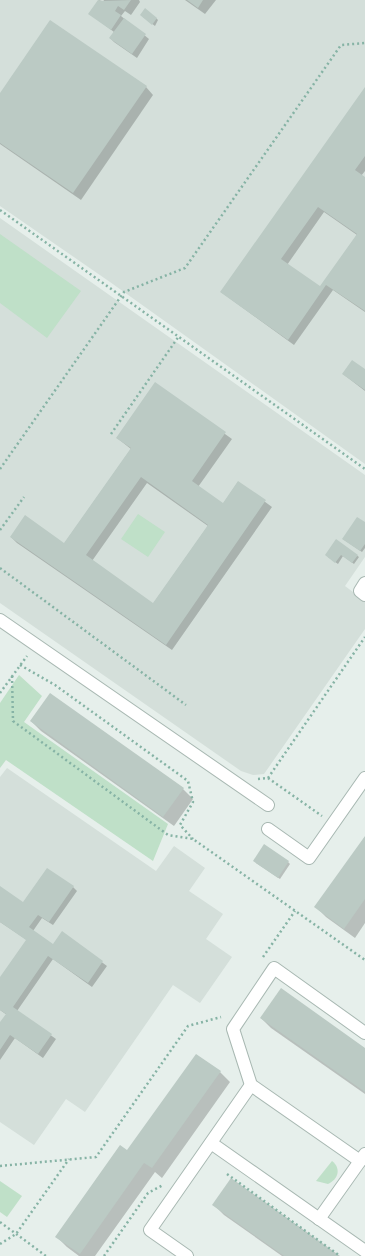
<svg xmlns="http://www.w3.org/2000/svg" width="365" height="1256" font-family="'Fira Sans',sans-serif">
	<style>
		.built { fill: #d4dfda }
		.green { fill: #bfe0c8 }
		.shadow { fill: #0003; fill-rule: evenodd }
		.building { fill: #bbcac4; fill-rule: evenodd }
		.lines { fill: none; stroke-linecap: round; stroke-linejoin: round }
		.minor-casing { stroke: #a8b8b2; stroke-width: 14 }
		.path { stroke: #86b3a5; stroke-width: 2.5; stroke-dasharray: 2 3; stroke-linecap: butt }
		.minor { stroke: #fff; stroke-width: 12 }
	</style>
	<rect width="100%" height="100%" fill="#e6efeb"/>
	<g class="built">
		<polygon points="0,0 365,0 365,464 110,282 0,206"/>
		<polygon points="0,218 365,475 365,557 345,586 365,601 365,629 264,774 253,775 241,771 0,603"/>
		<polygon points="7,768 156,871 174,846 205,868 189,891 223,914 206,939 232,957 200,1003 173,985 85,1112 66,1099 34,1145 0,1122 0,777"/>
	</g>
	<g class="green">
		<polygon points="0,234 81,291 47,338 0,303"/>
		<polygon points="138,514 165,532 148,557 121,539"/>
		<polygon points="19,675 42,696 24,722 168,824 153,861 6,760 0,768 0,703"/>
		<path d="M332,1161C341,1168 339,1179 328,1184L316,1181Z"/>
		<polygon points="0,1181 22,1196 7,1217 0,1212"/>
	</g>
	<g class="shadow">
		<polygon points="99,0 103,2 104,0 139,0 140,2 131,15 125,11 121,16 149,39 137,58 114,42 110,38 114,32 90,14"/>
		<polygon points="185,0 216,0 205,14"/>
		<polygon points="143,17 156,18 158,20 155,26"/>
		<polygon points="146,87 153,95 81,200 0,144 0,94"/>
		<path d="M365,89V171L361,176L365,178V312L333,290L294,345L221,292ZM324,212L357,235L320,288L287,265Z"/>
		<polygon points="365,370 365,391 343,374"/>
		<path d="M155,384L232,439L198,487L223,504L238,482L272,507L172,650L17,543L11,537L64,544L131,449L117,438ZM147,483L208,526L153,604L92,561Z"/>
		<polygon points="365,524 365,548 362,552 343,539"/>
		<polygon points="336,541 359,557 354,564 343,556 338,564 328,557"/>
		<polygon points="31,721 183,789 193,799 174,826 41,731"/>
		<polygon points="365,837 365,923 355,938 326,917 316,907"/>
		<polygon points="288,862 290,864 280,879 256,863"/>
		<polygon points="0,887 23,904 73,887 77,891 53,925 42,918 33,931 53,945 62,933 107,966 92,987 53,959 17,1011 56,1039 43,1058 15,1038 0,1060 0,1024 7,1015 0,1010 0,979 27,940 0,922"/>
		<polygon points="261,1018 365,1049 365,1094 271,1028"/>
		<polygon points="220,1072 230,1082 162,1178 155,1172 95,1256 79,1256 67,1247 57,1237 127,1151"/>
		<polygon points="214,1205 339,1256 282,1256 224,1215"/>
	</g>
	<g class="building">
		<polygon points="98,0 103,1 131,0 124,10 118,6 115,11 121,15 111,30 88,14"/>
		<polygon points="187,0 203,0 198,8"/>
		<polygon points="145,8 157,18 152,25 140,15"/>
		<polygon points="124,18 146,34 132,54 109,38"/>
		<polygon points="50,20 147,86 73,193 0,143 0,93"/>
		<path d="M365,87V156L355,170L365,177V311L326,285L288,340L220,292ZM318,207L357,234L320,286L281,259Z"/>
		<polygon points="352,360 365,369 365,390 342,374"/>
		<path d="M155,382L226,432L192,481L223,503L238,481L266,500L166,645L10,537L25,515L64,543L131,448L116,438ZM141,477L208,525L153,603L86,555Z"/>
		<polygon points="357,517 365,522 365,544 360,551 342,539"/>
		<polygon points="336,539 358,555 352,563 341,555 335,563 325,555"/>
		<polygon points="50,693 184,788 163,817 30,721"/>
		<polygon points="365,836 365,899 344,929 314,907"/>
		<polygon points="264,844 289,861 278,878 253,861"/>
		<polygon points="47,868 74,886 49,922 38,915 29,927 53,944 62,931 103,961 88,983 48,956 13,1007 52,1034 38,1054 10,1035 0,1050 0,1022 6,1014 0,1010 0,977 26,940 0,922 0,886 23,902"/>
		<polygon points="281,988 365,1048 365,1092 260,1018"/>
		<polygon points="196,1054 221,1071 152,1168 144,1163 80,1254 55,1237 120,1145 127,1150"/>
		<polygon points="231,1178 265,1202 340,1256 284,1256 212,1205"/>
	</g>
	<g class="lines">
		<g class="minor-casing">
			<g id="minor">
				<polyline points="365,583 360,591 365,595"/>
				<polyline points="0,620 268,805"/>
				<polyline points="268,829 309,858 365,778"/>
				<polyline points="211,1143 365,1251"/>
				<polyline points="360,1161 251,1085 233,1029 274,968 365,1033"/>
				<polyline points="319,1219 365,1154"/>
				<polyline points="187,1256 150,1230 251,1085"/>
			</g>
		</g>
		<g class="path">
			<polyline points="0,210 365,469"/>
			<polyline points="111,434 179,336"/>
			<polyline points="0,469 124,292 185,268 341,45 365,43"/>
			<polyline points="0,530 24,497"/>
			<polyline points="0,568 186,705"/>
			<polyline points="20,665 55,685 188,781 193,802 180,825 193,839"/>
			<polyline points="12,676 13,721 168,835 193,839 365,960"/>
			<polyline points="0,693 27,656"/>
			<polyline points="268,778 322,816"/>
			<polyline points="258,779 268,778 365,637"/>
			<polyline points="263,957 295,911"/>
			<polyline points="0,1166 96,1157 188,1026 221,1017"/>
			<polyline points="227,1174 340,1256"/>
			<polyline points="0,1222 46,1256"/>
			<polyline points="0,1244 16,1234 69,1159"/>
			<polyline points="104,1256 148,1193 163,1185"/>
		</g>
		<use href="#minor" class="minor"/>
	</g>
</svg>
